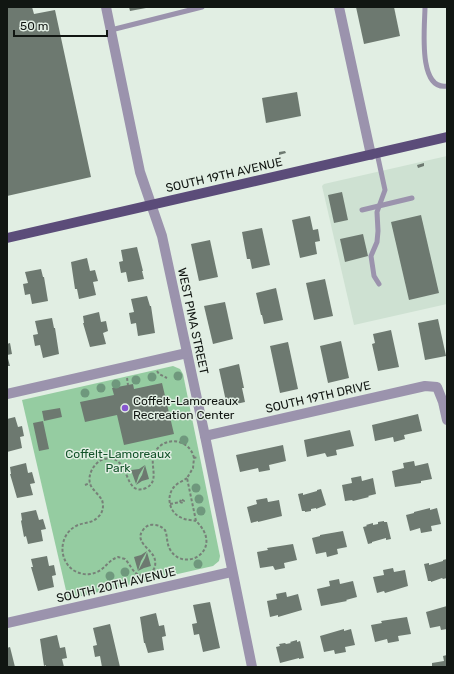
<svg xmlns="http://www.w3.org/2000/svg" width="454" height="674" font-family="Rubik,sans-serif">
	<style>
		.built { fill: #cee1d2 }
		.green { fill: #95cca1 }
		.building { fill: #6d7970 }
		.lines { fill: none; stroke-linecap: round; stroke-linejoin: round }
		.path { stroke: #778078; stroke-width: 2; stroke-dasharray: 3 2; stroke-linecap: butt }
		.lane { stroke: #9b93ad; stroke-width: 5 }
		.street { stroke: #9b93ad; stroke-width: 10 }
		.primary { stroke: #5b4c79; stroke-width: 10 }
		.tree { fill: #6f987d }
		.poi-dot { fill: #8656cf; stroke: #e1eee3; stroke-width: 1.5 }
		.labels { text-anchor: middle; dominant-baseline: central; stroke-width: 3; stroke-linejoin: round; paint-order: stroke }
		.street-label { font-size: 12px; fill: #111612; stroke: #e1eee3 }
		.poi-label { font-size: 12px; fill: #111612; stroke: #e1eee3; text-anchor: start }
		.park-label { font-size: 12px; fill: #125229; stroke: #e1eee3 }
	</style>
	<rect width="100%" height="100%" fill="#e1eee3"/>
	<polygon class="built" points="447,156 447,304 354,325 322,186 324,184"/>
	<polygon class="green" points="173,366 180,369 183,374 220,556 219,561 213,566 68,599 22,400"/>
	<g class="building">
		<polygon points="7,7 32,7 34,14 55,10 91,177 7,196"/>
		<polygon points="129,7 146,7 146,8 130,11"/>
		<polygon points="356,7 394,7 400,36 364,44"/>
		<polygon points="297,92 301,116 266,123 262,98"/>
		<polygon points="285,151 286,153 279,155 279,152"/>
		<polygon points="424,163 424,166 418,168 417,165"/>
		<polygon points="342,192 348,220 334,223 328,195"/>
		<polygon points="421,215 439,293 409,300 391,222"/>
		<polygon points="310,216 313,230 318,229 320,241 315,242 317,254 300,258 292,220"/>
		<polygon points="262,228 270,265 252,269 250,259 247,259 242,232"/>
		<polygon points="363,234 368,256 345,262 340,239"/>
		<polygon points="210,240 218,277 199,281 191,244"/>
		<polygon points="137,247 143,271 142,271 144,279 128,282 126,272 121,273 119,262 123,261 121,250"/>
		<polygon points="87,258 90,271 95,270 98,281 93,282 96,295 79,299 77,289 75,289 71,262"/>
		<polygon points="41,269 43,277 44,277 48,301 32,304 30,294 25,295 23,284 28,283 25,272"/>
		<polygon points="325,279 333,316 314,320 306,283"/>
		<polygon points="276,288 283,320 264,324 262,315 261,315 256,293"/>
		<polygon points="147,296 150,306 151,306 155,333 138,336 136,323 131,324 129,313 134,312 131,299"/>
		<polygon points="225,302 233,339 213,344 204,306"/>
		<polygon points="99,312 101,322 106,321 108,331 103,333 106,344 90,347 83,323 84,323 83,316"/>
		<polygon points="52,318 54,328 55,328 59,354 43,358 40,345 35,346 33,335 38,334 35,321"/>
		<polygon points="438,319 446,356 425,360 418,323"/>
		<polygon points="391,330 399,367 378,371 372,344 375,343 373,334"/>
		<polygon points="341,341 349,378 328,383 320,346"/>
		<polygon points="288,342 298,389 280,393 270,346"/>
		<polygon points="10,343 12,354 7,355 7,344"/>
		<polygon points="7,355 10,366 7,366"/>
		<polygon points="239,364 244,388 242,388 245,402 227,406 219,369"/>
		<polygon points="162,383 174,434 124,445 117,415 85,422 80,402 114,395 112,388 133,384 134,389"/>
		<polygon points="60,408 62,417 44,421 42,411"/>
		<polygon points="418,414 422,431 404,435 405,439 394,442 393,437 375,441 372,425"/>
		<polygon points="15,417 18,427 22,426 24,436 20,437 22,448 7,452 7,419"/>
		<polygon points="43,421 49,449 39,451 33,423"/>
		<polygon points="350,430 354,446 336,450 337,455 327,457 325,453 307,457 304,440"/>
		<polygon points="283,445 286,461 269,465 270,470 259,472 258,468 240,472 236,455"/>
		<polygon points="414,461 415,466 428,463 432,479 421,481 421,483 395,487 392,471 404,468 403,463"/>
		<polygon points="26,463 28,473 32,472 35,483 30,484 33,495 17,498 10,474 11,474 10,467"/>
		<polygon points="145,465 139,475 136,484 131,470 139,469"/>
		<polygon points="145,465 149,479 142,481 136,485 142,475"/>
		<polygon points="361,476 362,481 373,478 376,494 368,496 369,497 353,501 352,500 345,501 342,485 352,483 351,478"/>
		<polygon points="321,489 326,505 316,509 316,508 311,509 311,511 305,512 305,511 302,511 298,494 303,493 303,495 317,491 317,490"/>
		<polygon points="267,498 268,502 279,500 282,516 258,522 258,521 251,523 247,507 257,504 256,500"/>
		<polygon points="430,508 430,510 437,508 441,524 431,526 432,531 421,533 420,528 410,531 406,515 414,513 414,512"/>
		<polygon points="36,510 39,520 43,519 46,529 41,530 43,541 28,544 26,536 24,537 21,521 22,520 21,513"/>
		<polygon points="384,521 384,522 387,522 391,539 386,540 386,538 372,542 372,543 368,544 363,527 367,526 366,525 373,523 373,525 378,524 378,522"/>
		<polygon points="343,531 347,547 337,549 338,554 327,557 326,552 316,554 312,538 320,536 320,535"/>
		<polygon points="293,544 297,560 284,563 285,568 275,570 273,566 260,568 257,552 268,550 267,548"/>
		<polygon points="147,551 141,561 138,571 134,557 141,555"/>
		<polygon points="147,552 151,566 144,568 138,571 145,558"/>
		<polygon points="47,556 49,566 54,565 56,575 52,576 54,587 38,591 31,567 33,567 31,559"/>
		<polygon points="447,559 447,578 443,579 442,578 431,582 431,581 428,581 424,564 429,563 429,565 443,561 443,560"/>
		<polygon points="393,568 394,572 405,570 408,586 385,593 384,591 377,593 373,577 384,575 383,570"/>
		<polygon points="339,579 340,584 353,581 357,597 346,600 347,601 321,606 317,589 330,586 329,581"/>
		<polygon points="286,592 287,597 298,594 302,610 278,617 278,615 270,617 267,601 277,599 276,594"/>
		<polygon points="210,602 220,648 203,652 199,634 194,635 192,624 197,623 193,605"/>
		<polygon points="447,606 447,629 441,630 440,626 430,628 426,612"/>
		<polygon points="156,613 159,626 164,625 166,636 162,637 164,650 148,653 145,643 144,643 140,617"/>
		<polygon points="407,617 411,634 398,636 399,641 388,643 387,639 375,642 371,625 382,623 381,621"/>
		<polygon points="110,624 120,667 102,667 100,656 95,657 93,646 97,645 93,628"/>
		<polygon points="344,629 344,631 351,629 355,645 345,647 346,652 335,654 334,650 324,652 320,636"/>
		<polygon points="57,635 60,648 65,647 67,658 62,659 64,667 46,667 46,665 44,666 40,639"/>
		<polygon points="297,640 297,642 300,641 304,658 299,659 299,658 280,663 276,647 280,646 279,644 285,643 286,644 291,643 290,642"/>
		<polygon points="10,647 15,667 7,667 7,648"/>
		<polygon points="447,655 447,667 432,667 432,663 444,661 443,656"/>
	</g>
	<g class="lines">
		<g class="path">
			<polyline points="157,371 159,374 167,378"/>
			<polyline points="127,378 128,385"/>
			<path d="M194,458C190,439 165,435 155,452C148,463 161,481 146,488C122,498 132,453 104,459C94,462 86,476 91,486C94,491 99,495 102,500C104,506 103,513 98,517C92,524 83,522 76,526C59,535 58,559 73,570C78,573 84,575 90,574C105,572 106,561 118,557L125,559C134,569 134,580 151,573C154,570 156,566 155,561C155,550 133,543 143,530C146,526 150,524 154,525C159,525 162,527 165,530C168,537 166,544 171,551C186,573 225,549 196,521L187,478L193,468L194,458L198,457"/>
			<path d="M187,478C183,481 177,483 174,487C166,496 169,512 180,517C185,520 191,520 196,521"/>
			<polyline points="85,485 90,483"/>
			<polyline points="170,504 180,502 183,503 184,501 181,499 180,502"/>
		</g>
		<g class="lane">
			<path d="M425,7C425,24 417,91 447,86"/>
			<polyline points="111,30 202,7"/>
			<polyline points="377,153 385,190 377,212 378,231 377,242 371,256 374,276 379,284"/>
			<polyline points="362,210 412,198"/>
		</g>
		<g class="street">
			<polyline points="106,7 140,172 162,236 205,436 252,667"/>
			<polyline points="339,7 371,155"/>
			<polyline points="7,394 187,353"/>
			<polyline points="205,436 425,386 437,387 443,402 447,420"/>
			<polyline points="7,623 231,572"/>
		</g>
		<polyline class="primary" points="7,238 447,137"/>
	</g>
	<g class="tree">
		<circle cx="178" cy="376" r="4.5"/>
		<circle cx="152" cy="377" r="4.5"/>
		<circle cx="136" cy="380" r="4.5"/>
		<circle cx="116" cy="384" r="4.5"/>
		<circle cx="101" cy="388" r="4.5"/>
		<circle cx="85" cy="393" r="4.5"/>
		<circle cx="184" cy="440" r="4.5"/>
		<circle cx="196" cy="488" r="4.5"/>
		<circle cx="199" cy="499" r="4.5"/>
		<circle cx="201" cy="511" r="4.5"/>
		<circle cx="198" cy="564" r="4.5"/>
		<circle cx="125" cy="572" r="4.5"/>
		<circle cx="110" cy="576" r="4.5"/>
	</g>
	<circle class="poi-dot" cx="125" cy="408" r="4"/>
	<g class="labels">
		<g class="street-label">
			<text transform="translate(224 175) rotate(-13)">SOUTH 19TH AVENUE</text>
			<text transform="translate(193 321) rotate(78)">WEST PIMA STREET</text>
			<text transform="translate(318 397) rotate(-13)">SOUTH 19TH DRIVE</text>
			<text transform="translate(116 585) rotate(-13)">SOUTH 20TH AVENUE</text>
		</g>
		<g class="poi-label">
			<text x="133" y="401">Coffelt-Lamoreaux<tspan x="133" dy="14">Recreation Center</tspan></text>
		</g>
		<g class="park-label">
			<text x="118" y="454">Coffelt-Lamoreaux<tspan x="118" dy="14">Park</tspan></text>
		</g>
	</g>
	<rect width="454" height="674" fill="none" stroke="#111612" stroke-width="16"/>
	<path d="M14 30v6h93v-6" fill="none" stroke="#111612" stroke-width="2"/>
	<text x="20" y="30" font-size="12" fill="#111612" stroke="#e1eee3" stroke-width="3" paint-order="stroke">50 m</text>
</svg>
